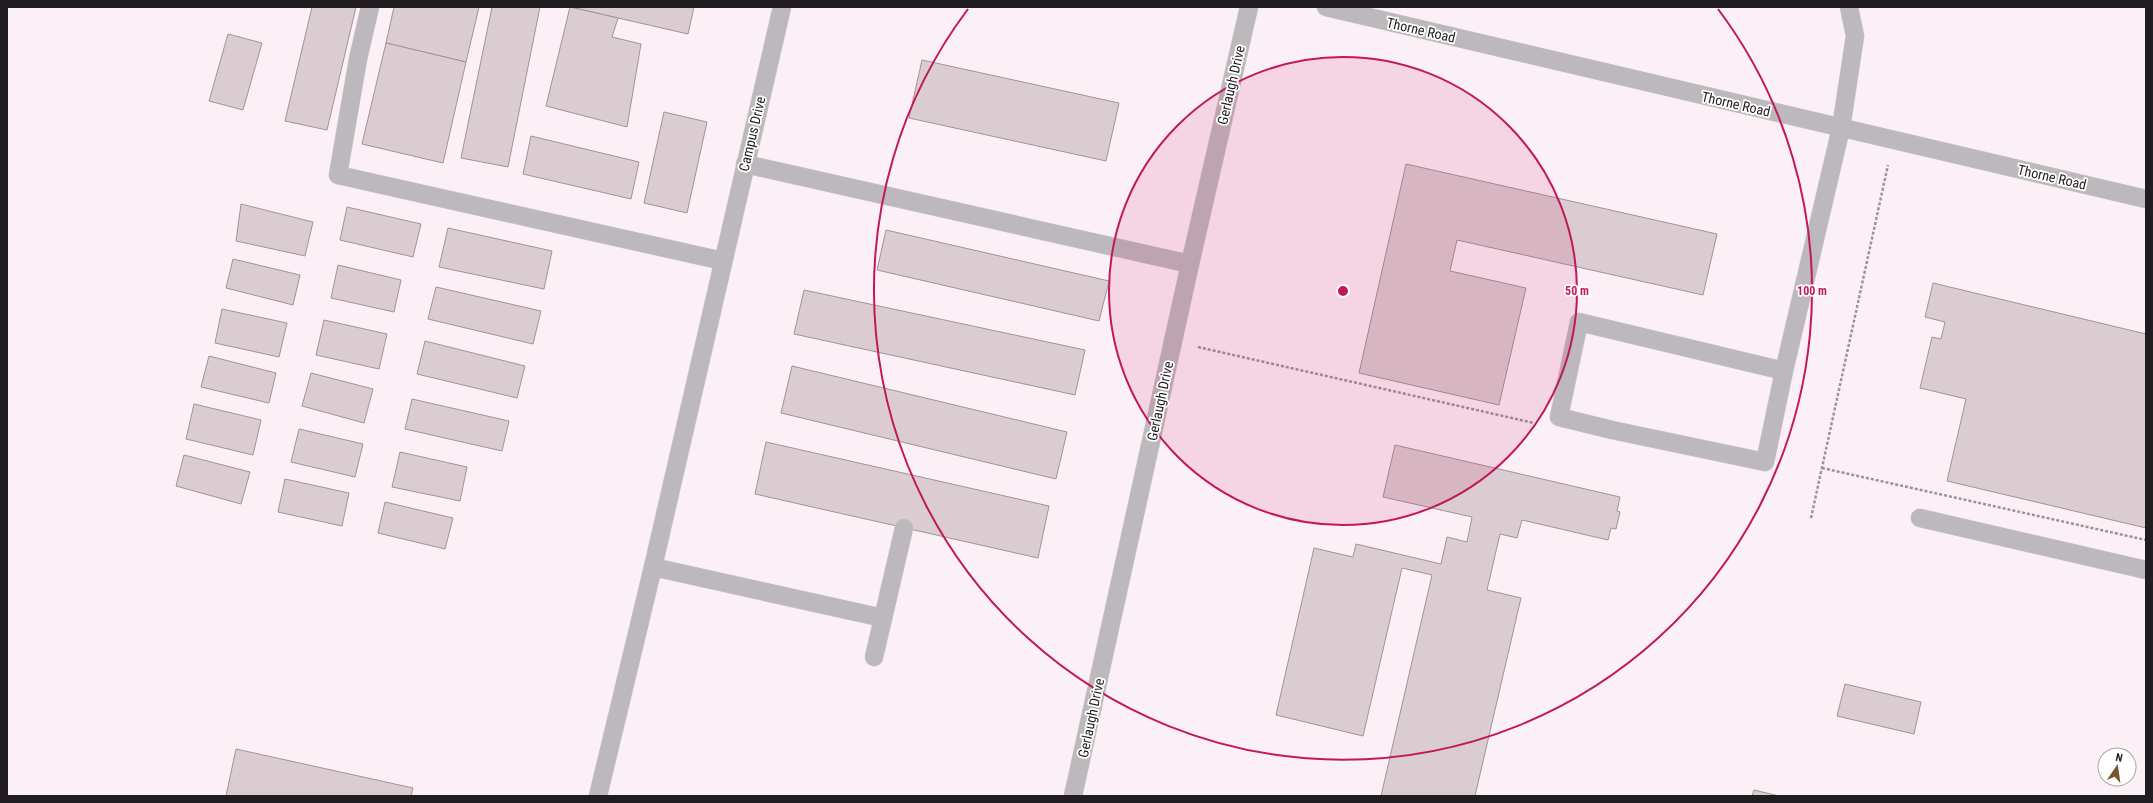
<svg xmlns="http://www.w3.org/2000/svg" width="2153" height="803" font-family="'Roboto Condensed',sans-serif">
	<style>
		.building { fill: #daccd0; stroke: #a19498 }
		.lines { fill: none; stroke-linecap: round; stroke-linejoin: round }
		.service-casing { stroke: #d9ced4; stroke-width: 19 }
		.path { stroke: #9b9398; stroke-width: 2.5; stroke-dasharray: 3 2; stroke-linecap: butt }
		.service { stroke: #bcb8bc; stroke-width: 18 }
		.ring { fill: none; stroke: #c2185b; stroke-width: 2 }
		.labels { text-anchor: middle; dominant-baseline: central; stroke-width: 3.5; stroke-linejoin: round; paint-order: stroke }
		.street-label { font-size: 14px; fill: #201c1f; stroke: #fff }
		.centre { fill: #c2185b; stroke: #fff; stroke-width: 2 }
		.ring-label { font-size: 12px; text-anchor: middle; font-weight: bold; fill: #c2185b; stroke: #fff; stroke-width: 3.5; stroke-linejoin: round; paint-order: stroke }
	</style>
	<rect width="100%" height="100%" fill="#fcf0f7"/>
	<g class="building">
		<polygon points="312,7 356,7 327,130 285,121"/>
		<polygon points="394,7 479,7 466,62 386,43"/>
		<polygon points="492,7 540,7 508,167 461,158"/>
		<polygon points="570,7 694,7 688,34"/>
		<polygon points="570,7 618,18 612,37 641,44 627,127 546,106"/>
		<polygon points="228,34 262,43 243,110 209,101"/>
		<polygon points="386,43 466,62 443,163 362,144"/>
		<polygon points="922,60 1119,103 1106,161 909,118"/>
		<polygon points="664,112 707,122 687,213 644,203"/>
		<polygon points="531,136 639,162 631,199 523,174"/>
		<polygon points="1406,164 1717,234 1703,295 1457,240 1450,271 1526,288 1499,405 1359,373"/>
		<polygon points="241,204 313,222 305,256 236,241"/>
		<polygon points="347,207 421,224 413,257 340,240"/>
		<polygon points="448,228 552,251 544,289 439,267"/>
		<polygon points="886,230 1109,281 1099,321 877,270"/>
		<polygon points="233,259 300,275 293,305 226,288"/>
		<polygon points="338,265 401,280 394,312 331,298"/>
		<polygon points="1933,283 2146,334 2146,528 1947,481 1966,399 1920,388 1932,337 1941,339 1945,322 1925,317"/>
		<polygon points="436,287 541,311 533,344 428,319"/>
		<polygon points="804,290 1085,350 1075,395 794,334"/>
		<polygon points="222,309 287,323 279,357 215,343"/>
		<polygon points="324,320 387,334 379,369 316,355"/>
		<polygon points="425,341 525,366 517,398 417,374"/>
		<polygon points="209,356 276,373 269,403 201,387"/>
		<polygon points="792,366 1067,432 1056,479 781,413"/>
		<polygon points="311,373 373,389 364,423 302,406"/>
		<polygon points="412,399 509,421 502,451 405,429"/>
		<polygon points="194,404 261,420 253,455 186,439"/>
		<polygon points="299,429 363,444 355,477 291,462"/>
		<polygon points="766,442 1049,506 1038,558 755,494"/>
		<polygon points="1395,445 1620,497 1617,511 1620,512 1616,529 1611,528 1608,540 1522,520 1517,538 1500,534 1487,590 1521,598 1475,796 1381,796 1432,575 1402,568 1363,736 1276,715 1314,548 1353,557 1356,544 1441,564 1447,537 1467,542 1472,517 1383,497"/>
		<polygon points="400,452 467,467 460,501 392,487"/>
		<polygon points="184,455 250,472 241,504 176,486"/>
		<polygon points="285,479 349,493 342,526 278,512"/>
		<polygon points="385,502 453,518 445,549 378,533"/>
		<polygon points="1845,684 1921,702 1914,734 1837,716"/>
		<polygon points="236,749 413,788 411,796 226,796"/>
		<polygon points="1754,790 1779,796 1752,796"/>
	</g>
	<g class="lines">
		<g class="service-casing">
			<g id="service">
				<polyline points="370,7 358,59 338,175 723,261"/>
				<polyline points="1326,7 2146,199"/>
				<polyline points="745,164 1190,264"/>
				<polyline points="1784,371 1579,322 1559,417 1612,430 1765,462 1784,371 1841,128 1855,36 1849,7"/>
				<polyline points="1920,518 2146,570"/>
				<polyline points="653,567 883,618"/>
				<polyline points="874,657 904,528"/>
				<polyline points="598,796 653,567 782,7"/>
				<polyline points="1073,796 1190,264 1249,7"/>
			</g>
		</g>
		<g class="path">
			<polyline points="1198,347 1534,423"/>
			<polyline points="1822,468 2146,540"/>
			<polyline points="1811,518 1888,165"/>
		</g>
		<use href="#service" class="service"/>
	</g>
	<circle cx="1343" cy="291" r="234" fill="#c2185b" fill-opacity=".12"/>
	<g class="ring">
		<circle cx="1343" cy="291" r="234"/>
		<path d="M1718 9A469 469 0 1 1 968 9"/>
	</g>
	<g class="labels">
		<g class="street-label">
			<text transform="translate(1421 30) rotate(13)">Thorne Road</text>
			<text transform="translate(1231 85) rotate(-77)">Gerlaugh Drive</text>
			<text transform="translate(1736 104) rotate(13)">Thorne Road</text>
			<text transform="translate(752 134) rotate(-77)">Campus Drive</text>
			<text transform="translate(2052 177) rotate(13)">Thorne Road</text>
			<text transform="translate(1160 401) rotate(-78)">Gerlaugh Drive</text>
			<text transform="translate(1091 718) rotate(-78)">Gerlaugh Drive</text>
		</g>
	</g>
	<circle cx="1343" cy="291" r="6" class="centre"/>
	<g class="ring-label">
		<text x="1577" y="295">50 m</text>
		<text x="1812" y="295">100 m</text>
	</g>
	<rect width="2153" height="803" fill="none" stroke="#201c1f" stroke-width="16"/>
	<g transform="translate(2117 767) rotate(13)"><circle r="19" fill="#ffffff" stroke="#a6a4a5"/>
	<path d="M0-3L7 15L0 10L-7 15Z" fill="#75582c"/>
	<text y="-6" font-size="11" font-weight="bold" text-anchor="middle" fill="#201c1f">N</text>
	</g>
</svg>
